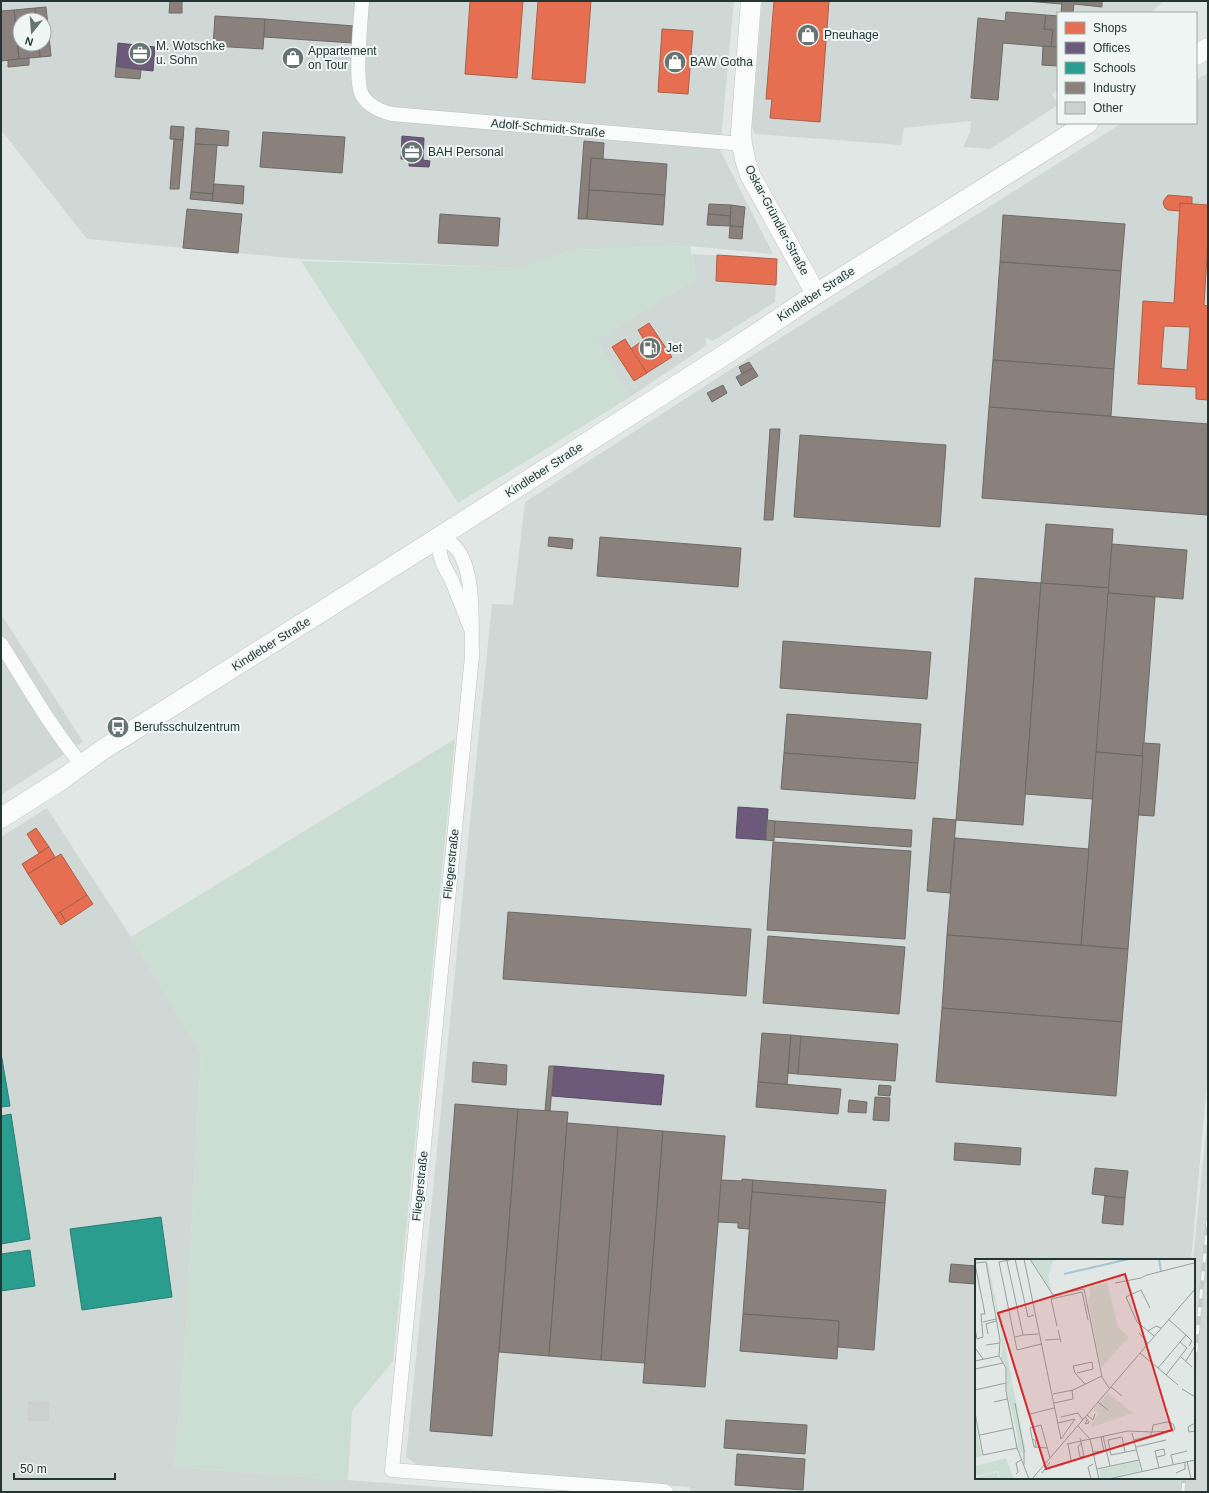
<svg xmlns="http://www.w3.org/2000/svg" width="1209" height="1493" font-family="Arial,sans-serif">
	<style>
		.built { fill: #d0d8d5; fill-rule: evenodd }
		.green { fill: #ccded4 }
		.shops { fill: #e76f51; stroke: #ac5e48; fill-rule: evenodd }
		.offices { fill: #6d597a; stroke: #574e65 }
		.schools { fill: #2a9d8f; stroke: #287e74 }
		.industry { fill: #8a817c; stroke: #6b6a66 }
		.building { fill: #ccd0cf; stroke: #cacfce }
		.lines { fill: none; stroke-linecap: round; stroke-linejoin: round }
		.street-casing { stroke: #bec4c2; stroke-width: 15 }
		.secondary-casing { stroke: #bec4c2; stroke-width: 21 }
		.street { stroke: #fafbfb; stroke-width: 14 }
		.secondary { stroke: #fafbfb; stroke-width: 20 }
		.rail-casing { stroke: #c6c9c9; stroke-width: 4.5 }
		.rail { stroke: #eff6f4; stroke-width: 3; stroke-dasharray: 9; stroke-linecap: butt }
		.labels { text-anchor: middle; dominant-baseline: central; stroke-width: 4; stroke-linejoin: round; paint-order: stroke }
		.poi-label { font-size: 12px; fill: #233634; stroke: #eff6f4; text-anchor: start }
		.street-label { font-size: 12px; fill: #233634; stroke: #eff6f4 }
		.inset-river { fill: none; stroke: #a7c4d0; stroke-width: 2 }
		.inset-road { fill: none; stroke: #95a09e; stroke-width: 1 }
		.view { fill: #d62828; fill-opacity: 0.15; stroke: #d62828; stroke-width: 2 }
		.inset-edge { fill: none; stroke: #233634; stroke-width: 2 }
	</style>
	<rect width="100%" height="100%" fill="#e1e7e5"/>
	<g class="built">
		<path d="M1,1H734L720,150L773,254L689,246L573,250L522,268L301,259L87,239L1,130ZM20,20H44V44H20Z"/>
		<polygon points="762,1 914,1 912,22 914,1 1163,1 1151,13 1058,13 1058,90 1052,94 1058,105 990,149 963,147 970,132 971,121 904,128 901,145 755,134 753,131 752,123"/>
		<polygon points="1208,73 1208,1073 1191,1260 976,1260 976,1478 1194,1478 1193,1260 1208,1112 1208,1492 691,1492 689,1487 424,1470 406,1457 492,604 513,605 525,502 750,357 1122,123 1196,123 1196,80"/>
		<polygon points="692,254 777,259 775,302 713,341 706,338 707,345 630,397 596,340 696,278"/>
		<polygon points="1,614 83,742 1,795"/>
		<polygon points="47,808 131,937 201,1053 185,1349 174,1467 507,1492 1,1492 1,837"/>
	</g>
	<g class="green">
		<polygon points="690,246 696,278 597,340 630,397 458,503 301,261 522,268 573,250"/>
		<polygon points="455,739 393,1361 352,1411 348,1480 174,1467 185,1349 201,1053 131,937"/>
	</g>
	<g class="shops">
		<polygon points="470,1 523,1 517,78 465,74"/>
		<polygon points="538,1 591,1 585,83 532,79"/>
		<polygon points="774,1 829,1 820,122 770,118 772,99 766,99"/>
		<polygon points="662,29 693,31 688,94 658,92"/>
		<polygon points="1168,195 1192,197 1192,204 1180,203 1180,211 1168,210 1165,208 1163,203 1164,200"/>
		<path d="M1180,203L1208,205V241L1204,305L1208,306V400L1196,399V387L1138,384L1143,301L1174,303ZM1164,326L1190,327L1187,370L1161,368Z"/>
		<polygon points="717,255 777,259 776,285 716,281"/>
		<polygon points="649,323 672,357 645,374 629,350 644,340 638,330"/>
		<polygon points="625,339 647,373 634,381 612,347"/>
		<polygon points="36,828 49,847 39,853 27,834"/>
		<polygon points="49,847 55,857 28,874 22,864"/>
		<polygon points="61,854 87,895 55,916 28,874"/>
		<polygon points="87,895 93,904 66,922 60,912"/>
		<polygon points="60,912 66,922 61,925 55,916"/>
	</g>
	<g class="offices">
		<polygon points="118,43 155,47 153,71 116,67"/>
		<polygon points="402,136 424,138 423,160 430,161 429,167 409,166 409,159 401,159"/>
		<polygon points="738,807 768,809 766,840 736,838"/>
		<polygon points="554,1066 664,1075 661,1105 552,1096"/>
	</g>
	<g class="schools">
		<polygon points="1,1053 10,1106 1,1107"/>
		<polygon points="11,1114 30,1239 1,1244 1,1116"/>
		<polygon points="161,1217 172,1297 82,1310 70,1229"/>
		<polygon points="30,1250 35,1286 1,1291 1,1254"/>
	</g>
	<g class="industry">
		<polygon points="170,1 182,1 182,13 169,13"/>
		<polygon points="1025,1 1062,1 1062,4"/>
		<polygon points="1062,1 1102,1 1102,7 1074,4 1073,13 1061,13"/>
		<polygon points="46,7 51,56 40,57 39,44 44,44 44,20 37,20 35,8"/>
		<polygon points="35,8 37,20 20,20 20,24 16,24 14,10"/>
		<polygon points="14,10 19,59 1,61 1,11"/>
		<polygon points="1006,12 1046,15 1044,29 1053,30 1051,47 1003,43 998,100 971,98 978,18 1005,21"/>
		<polygon points="1046,15 1058,16 1058,47 1051,47 1053,30 1044,29"/>
		<polygon points="215,16 265,19 263,49 213,46"/>
		<polygon points="265,19 354,26 353,43 264,37"/>
		<polygon points="16,24 20,24 20,44 39,44 40,57 19,59"/>
		<polygon points="1043,46 1058,47 1058,66 1042,65"/>
		<polygon points="29,58 29,65 8,67 8,60"/>
		<polygon points="116,67 141,70 140,79 115,77"/>
		<polygon points="171,126 184,127 183,140 170,139"/>
		<polygon points="196,128 229,131 228,146 195,144"/>
		<polygon points="263,132 345,137 342,173 260,167"/>
		<polygon points="174,139 183,140 179,189 170,189"/>
		<polygon points="584,141 604,143 603,159 591,158 587,219 578,219"/>
		<polygon points="195,144 217,145 213,194 191,192"/>
		<polygon points="591,158 667,164 665,195 589,190"/>
		<polygon points="214,184 244,186 243,204 212,201"/>
		<polygon points="589,190 665,195 663,225 587,219"/>
		<polygon points="191,192 213,194 212,201 190,199"/>
		<polygon points="709,204 731,205 730,216 708,214"/>
		<polygon points="731,205 745,207 743,227 730,226"/>
		<polygon points="187,209 242,214 238,253 183,248"/>
		<polygon points="440,214 500,218 498,246 438,243"/>
		<polygon points="708,214 730,216 730,226 707,225"/>
		<polygon points="1003,215 1125,224 1121,271 1000,262"/>
		<polygon points="730,226 743,227 742,239 729,238"/>
		<polygon points="1000,262 1121,271 1114,369 993,360"/>
		<polygon points="993,360 1114,369 1111,416 989,407"/>
		<polygon points="749,362 753,368 742,374 739,367"/>
		<polygon points="753,368 758,376 741,386 736,377"/>
		<polygon points="723,385 727,393 712,402 707,393"/>
		<polygon points="989,407 1208,424 1208,515 982,498"/>
		<polygon points="770,429 780,429 773,520 764,520"/>
		<polygon points="800,435 946,445 940,527 794,517"/>
		<polygon points="1046,524 1113,529 1109,588 1041,583"/>
		<polygon points="549,537 573,539 572,549 548,546"/>
		<polygon points="600,537 741,548 738,587 597,576"/>
		<polygon points="1112,544 1187,550 1183,599 1108,593"/>
		<polygon points="975,578 1041,583 1023,825 956,820"/>
		<polygon points="1041,583 1109,588 1093,799 1025,794"/>
		<polygon points="1108,593 1155,597 1143,756 1096,752"/>
		<polygon points="783,641 931,652 927,699 780,688"/>
		<polygon points="787,714 921,724 918,763 784,753"/>
		<polygon points="1143,743 1160,744 1154,816 1138,815"/>
		<polygon points="1096,752 1143,756 1128,949 1081,945"/>
		<polygon points="784,753 918,763 915,799 781,789"/>
		<polygon points="933,818 956,820 950,893 927,891"/>
		<polygon points="767,820 775,821 774,841 766,840"/>
		<polygon points="775,821 912,830 911,847 774,837"/>
		<polygon points="955,838 1089,849 1081,945 947,935"/>
		<polygon points="773,842 911,851 905,939 767,930"/>
		<polygon points="508,912 751,929 746,996 503,979"/>
		<polygon points="947,935 1128,949 1122,1022 942,1008"/>
		<polygon points="768,936 905,947 899,1014 763,1003"/>
		<polygon points="942,1008 1122,1022 1116,1096 936,1082"/>
		<polygon points="762,1033 791,1035 787,1085 758,1082"/>
		<polygon points="791,1035 801,1036 798,1074 788,1073"/>
		<polygon points="801,1036 898,1044 895,1081 798,1074"/>
		<polygon points="473,1062 507,1065 506,1085 472,1082"/>
		<polygon points="549,1066 554,1066 550,1111 545,1111"/>
		<polygon points="758,1082 841,1089 838,1114 756,1107"/>
		<polygon points="879,1085 891,1086 890,1096 878,1095"/>
		<polygon points="875,1097 890,1098 889,1121 873,1120"/>
		<polygon points="849,1100 867,1102 866,1113 848,1112"/>
		<polygon points="455,1104 518,1109 492,1436 430,1431"/>
		<polygon points="518,1109 568,1112 549,1356 499,1352"/>
		<polygon points="567,1123 618,1127 601,1360 549,1356"/>
		<polygon points="618,1127 663,1131 645,1363 601,1360"/>
		<polygon points="663,1131 725,1136 705,1387 643,1383"/>
		<polygon points="955,1143 1021,1148 1020,1165 954,1160"/>
		<polygon points="1095,1168 1128,1171 1125,1198 1092,1194"/>
		<polygon points="742,1179 753,1180 749,1229 738,1228 738,1223 718,1222 721,1180 742,1181"/>
		<polygon points="753,1180 886,1190 885,1203 752,1192"/>
		<polygon points="752,1192 885,1203 874,1350 838,1347 839,1321 743,1314"/>
		<polygon points="1105,1196 1125,1198 1123,1225 1102,1223"/>
		<polygon points="951,1264 976,1266 976,1284 949,1282"/>
		<polygon points="743,1314 839,1321 837,1359 740,1351"/>
		<polygon points="726,1420 807,1425 805,1454 724,1448"/>
		<polygon points="737,1454 805,1459 803,1490 735,1485"/>
	</g>
	<polygon class="building" points="29,1402 49,1403 48,1421 28,1420"/>
	<g class="lines">
		<g class="street-casing">
			<g id="street">
				<path d="M362,1C361,20 354,80 362,95C368,106 380,111 392,114L742,144"/>
				<path d="M471,629L452,581L443,564L440,554L439,537C444,540 451,542 455,547C476,569 471,627 472,656L392,1470L663,1491L666,1492"/>
				<path d="M1,644C27,685 51,728 82,765"/>
			</g>
		</g>
		<g class="secondary-casing">
			<g id="secondary">
				<polyline points="751,1 741,132 742,144 745,159 750,175 816,294"/>
				<polyline points="1196,55 1208,48"/>
				<polyline points="1,818 61,780 102,750 126,735 422,548 729,352 816,294 1088,123"/>
			</g>
		</g>
		<use href="#street" class="street"/>
		<use href="#secondary" class="secondary"/>
		<g class="rail-casing">
			<g id="rail">
				<polyline points="1194,1370 1208,1220"/>
				<polyline points="1183,1492 1184,1478"/>
			</g>
		</g>
		<use href="#rail" class="rail"/>
	</g>
	<defs>
		<g id="shop-disc" transform="scale(1.15)"><circle r="9.5" fill="#667472" stroke="#eff6f4"/><path d="M-5-2.5h2.3a2.7 3.5 0 0 1 5.4 0H5L5.5 6h-11ZM-1.5-2.5h3a1.5 2.3 0 0 0-3 0Z" fill="#fff"/></g>
		<g id="office-disc" transform="scale(1.15)"><circle r="9.5" fill="#667472" stroke="#eff6f4"/><path d="M-6-3h4V-5.5h4V-3h4V5H-6ZM-1-4.5V-3h2v-1.5ZM-6 0V1H6V0Z" fill="#fff"/></g>
		<g id="fuel-disc" transform="scale(1.15)"><circle r="9.5" fill="#667472" stroke="#eff6f4"/><path d="M-5.5-6h7V0h2V4h1.3V-2.5L3-4.5l.8-.8L6-3V5H2.5V1h-1V6h-7ZM-4.2-4.7v3.2H.2V-4.7Z" fill="#fff"/></g>
		<g id="bus-disc" transform="scale(1.15)"><circle r="9.5" fill="#667472" stroke="#eff6f4"/><path d="M-5-6H5V4H4V6H2V4H-2V6H-4V4H-5ZM-3.5-4V0h7V-4ZM-3.5 1.2v1.5H-2V1.2ZM2 1.2v1.5H3.5V1.2Z" fill="#fff"/></g>
	</defs>
	<g fill-rule="evenodd">
		<use href="#shop-disc" x="808" y="35"/>
		<use href="#office-disc" x="140" y="53"/>
		<use href="#shop-disc" x="293" y="58"/>
		<use href="#shop-disc" x="675" y="62"/>
		<use href="#office-disc" x="412" y="152"/>
		<use href="#fuel-disc" x="650" y="348"/>
		<use href="#bus-disc" x="118" y="727"/>
	</g>
	<g class="labels">
		<g class="poi-label">
			<text x="824" y="35">Pneuhage</text>
			<text x="156" y="46">M. Wotschke<tspan x="156" dy="14">u. Sohn</tspan></text>
			<text x="308" y="51">Appartement<tspan x="308" dy="14">on Tour</tspan></text>
			<text x="690" y="62">BAW Gotha</text>
			<text x="428" y="152">BAH Personal</text>
			<text x="666" y="348">Jet</text>
			<text x="134" y="727">Berufsschulzentrum</text>
		</g>
		<g class="street-label">
			<text transform="translate(548 128) rotate(5)">Adolf-Schmidt-Straße</text>
			<text transform="translate(777 220) rotate(62)">Oskar-Gründler-Straße</text>
			<text transform="translate(816 294) rotate(-33)">Kindleber Straße</text>
			<text transform="translate(544 470) rotate(-33)">Kindleber Straße</text>
			<text transform="translate(271 644) rotate(-32)">Kindleber Straße</text>
			<text transform="translate(451 864) rotate(-84)">Fliegerstraße</text>
			<text transform="translate(420 1186) rotate(-84)">Fliegerstraße</text>
		</g>
	</g>
	<g transform="translate(975 1259)">
		<rect width="220" height="220" fill="#e1e7e5"/>
		<path d="M10,0H12L30,86L51,193L44,194L43,186L42,175L32,132L31,107L26,99L27,78ZM56,0H85L78,2L73,17L77,34ZM132,24L143,68L154,78L126,109L113,42L115,35L114,28ZM133,134L158,154L117,168L116,165L124,155L119,150ZM0,162L7,197L0,199ZM31,199L39,220H25L23,212L1,217L0,220V207ZM163,202L165,212L126,220L124,211ZM22,213L24,220H2V218Z" fill="#ccded4"/>
		<path class="inset-river" d="M184,0L186,12M89,15L154,0"/>
		<path class="inset-road" d="M39,0L24,3L42,91L66,85M40,0L53,58L59,56M49,0L86,180M55,0L78,36M32,2L48,76L40,78M0,4L11,3L25,81L24,97L31,109V132L42,189L54,220M0,5L10,55H6L8,78L2,80L0,69M140,24L166,19L172,16L215,5L219,4L220,7M78,36L109,30L127,118L134,129M175,49L166,31L151,38L162,63L179,77M8,63L21,60M82,67L76,40L107,33L113,61M83,71L86,83M173,72L181,67L186,69M164,74L173,84M13,75L11,65L21,62M48,76L63,75M211,76L217,82L214,87M70,81L85,80M11,86L25,84M0,89L8,100M165,94L183,109L211,76L193,60M206,98L217,108M0,102L24,97M211,102L220,87M183,109L203,126M0,110L28,104M102,114L118,110L117,103L98,107L100,114L110,125M191,116L212,89L205,83M136,128L147,137M207,130L220,138M0,131L31,124M78,135L98,131L127,117M19,143L32,140M123,143L133,151M40,144L49,191V206M79,144L98,140L97,131M0,154L8,196L42,189M55,155L79,149M112,156L118,161L120,155M86,158L103,154L108,161M110,158L112,160L114,164L110,165L112,161M83,164L100,160L86,180M220,164L213,168L214,173L220,172M103,167L115,180L124,220M157,174L167,212M5,176L38,169M128,177L135,207M105,179L106,183L109,197L105,198L103,188L106,184M57,180L60,181L61,188H59L55,169L66,166L75,199M92,185L153,172L177,173L178,166L192,163L198,165L200,170L197,172L177,173L175,177L159,181M93,185L96,201M60,188L72,189M161,188L191,181M118,193L129,192L126,178M150,193L147,178L133,181L136,196L161,191M182,198L190,196L189,190L180,192L184,209M212,202L216,220M198,205L196,196L212,192M122,210L164,201M67,214L75,203M201,214L210,210V203M41,215L43,213L41,204L46,201M57,220L220,30M116,220L113,208L118,205M133,220L220,201"/>
		<path class="view" d="M150,15L197,171L71,210L23,54Z"/>
		<rect width="220" height="220" class="inset-edge"/>
	</g>
	<rect width="1209" height="1493" fill="none" stroke="#233634" stroke-width="4"/>
	<rect x="1057" y="12" width="140" height="112" fill="#eff6f4" stroke="#9da9a7"/>
	<rect x="1065" y="22" width="20" height="12" fill="#e76f51" stroke="#9da9a7"/>
	<text x="1093" y="32" font-size="12" fill="#233634">Shops</text>
	<rect x="1065" y="42" width="20" height="12" fill="#6d597a" stroke="#9da9a7"/>
	<text x="1093" y="52" font-size="12" fill="#233634">Offices</text>
	<rect x="1065" y="62" width="20" height="12" fill="#2a9d8f" stroke="#9da9a7"/>
	<text x="1093" y="72" font-size="12" fill="#233634">Schools</text>
	<rect x="1065" y="82" width="20" height="12" fill="#8a817c" stroke="#9da9a7"/>
	<text x="1093" y="92" font-size="12" fill="#233634">Industry</text>
	<rect x="1065" y="102" width="20" height="12" fill="#ccd0cf" stroke="#9da9a7"/>
	<text x="1093" y="112" font-size="12" fill="#233634">Other</text>
	<g transform="translate(32 32) rotate(197)"><circle r="19" fill="#eff6f4" stroke="#9da9a7"/>
	<path d="M0-3L7 15L0 10L-7 15Z" fill="#667472"/>
	<text y="-6" font-size="11" font-weight="bold" text-anchor="middle" fill="#233634">N</text>
	</g>
	<path d="M14 1473v6h101v-6" fill="none" stroke="#233634" stroke-width="2"/>
	<text x="20" y="1473" font-size="12" fill="#233634" stroke="#eff6f4" stroke-width="3" paint-order="stroke">50 m</text>
</svg>
